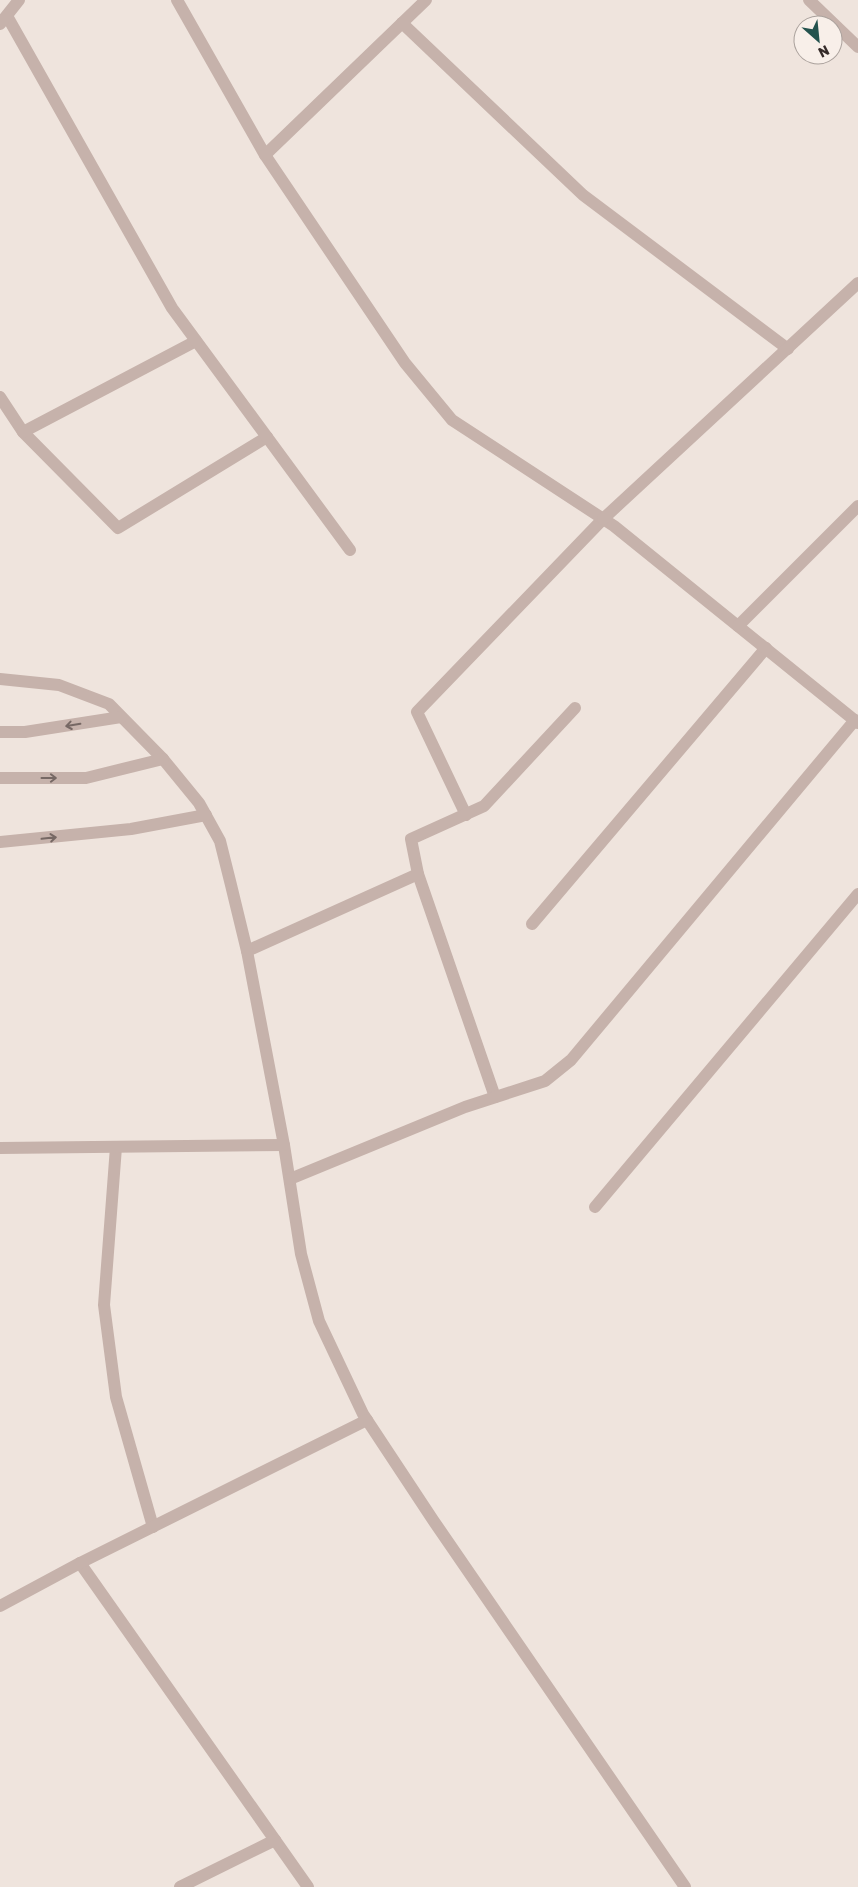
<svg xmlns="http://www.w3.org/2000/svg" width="858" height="1887" font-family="Rubik,sans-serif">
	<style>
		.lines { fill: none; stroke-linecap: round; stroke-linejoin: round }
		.service { stroke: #c6b2ab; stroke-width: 12 }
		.minor { stroke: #c6b2ab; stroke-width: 12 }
		.oneway { stroke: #766864 }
	</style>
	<rect width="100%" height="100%" fill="#efe4dd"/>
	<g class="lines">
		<g class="service">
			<polyline points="0,397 23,432 118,528 267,437"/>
			<polyline points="23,432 196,341"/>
			<polyline points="466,815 417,712 603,519"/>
			<polyline points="418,874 495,1097"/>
			<polyline points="532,924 766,648"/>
			<polyline points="247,951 418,874 411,839 484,806 575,708"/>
		</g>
		<g class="minor">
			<polyline points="177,0 265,155 405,363 452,420 614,526 858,723"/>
			<polyline points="809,0 858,47"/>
			<polyline points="7,16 172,308 350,550"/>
			<polyline points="402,23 583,195 788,349"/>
			<polyline points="0,24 19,0"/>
			<polyline points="265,155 426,0"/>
			<polyline points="603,519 858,283"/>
			<polyline points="738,626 858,506"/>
			<polyline points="0,679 59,685 109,704 163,759 199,803 220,841 231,885 247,951 284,1145 301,1254 319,1321 363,1414 433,1520 685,1887"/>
			<polyline points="0,732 25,732 121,717"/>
			<polyline points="0,778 86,778 163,759"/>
			<polyline points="0,842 131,829 206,815"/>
			<polyline points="116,1147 104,1305 116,1397 153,1527"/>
			<polyline points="0,1148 284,1145"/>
			<polyline points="290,1179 465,1107 545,1081 571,1060 855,720"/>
			<polyline points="595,1207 858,894"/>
			<polyline points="80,1563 308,1887"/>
			<polyline points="0,1606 80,1563 367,1420"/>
			<polyline points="180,1887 275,1840"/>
		</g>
	</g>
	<defs><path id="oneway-shaft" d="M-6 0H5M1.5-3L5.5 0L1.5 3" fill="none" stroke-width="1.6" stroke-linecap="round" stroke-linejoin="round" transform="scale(1.25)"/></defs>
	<g class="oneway">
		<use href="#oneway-shaft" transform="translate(73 725) rotate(171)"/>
		<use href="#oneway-shaft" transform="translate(49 778)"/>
		<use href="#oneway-shaft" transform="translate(49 838) rotate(-6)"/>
	</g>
	<g transform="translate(818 40) rotate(153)"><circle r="24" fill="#f8efe9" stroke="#aaa19c"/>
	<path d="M0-4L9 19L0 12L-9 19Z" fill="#23524d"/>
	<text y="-8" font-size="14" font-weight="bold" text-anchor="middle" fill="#352b29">N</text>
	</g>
</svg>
